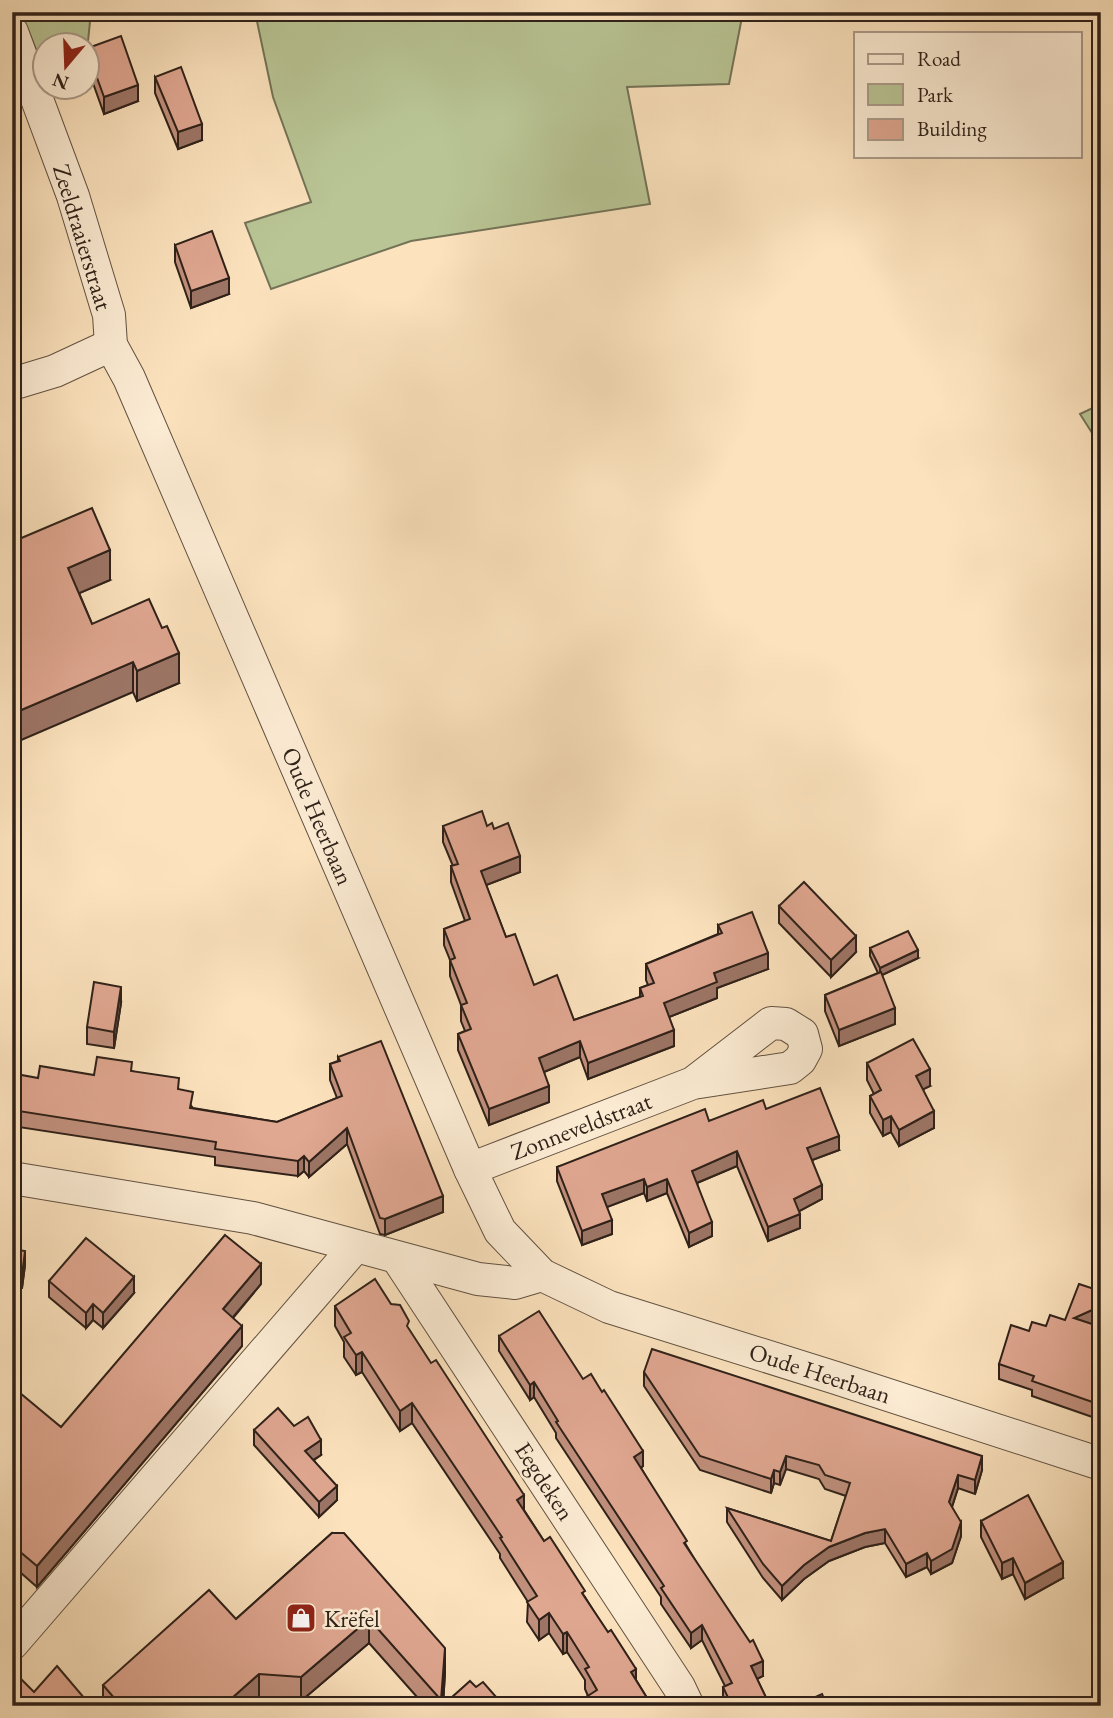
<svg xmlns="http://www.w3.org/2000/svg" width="1113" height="1718" font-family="'EB Garamond',serif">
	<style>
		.green { fill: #b9c595; stroke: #747357; stroke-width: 2 }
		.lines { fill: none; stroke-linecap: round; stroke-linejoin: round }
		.minor-casing { stroke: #625242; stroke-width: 34 }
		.minor { stroke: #fdedd5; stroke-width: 32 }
		.wall { fill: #c1907d; stroke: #2f2119; stroke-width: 2 }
		.shaded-wall { fill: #9d7566; stroke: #2f2119; stroke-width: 2 }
		.building { fill: #e0a791; stroke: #2f2119; stroke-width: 2 }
		.labels { text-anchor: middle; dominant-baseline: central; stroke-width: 5; stroke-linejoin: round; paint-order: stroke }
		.street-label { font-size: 24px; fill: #2f2119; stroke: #fdedd5 }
		.poi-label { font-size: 24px; fill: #2f2119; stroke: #fdedd5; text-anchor: start }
	</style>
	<rect width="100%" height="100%" fill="#fce3be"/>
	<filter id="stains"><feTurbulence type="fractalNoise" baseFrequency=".00286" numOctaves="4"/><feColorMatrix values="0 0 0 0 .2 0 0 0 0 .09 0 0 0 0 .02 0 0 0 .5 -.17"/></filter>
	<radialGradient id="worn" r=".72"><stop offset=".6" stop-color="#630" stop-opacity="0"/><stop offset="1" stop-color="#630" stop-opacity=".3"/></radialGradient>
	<g class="green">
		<polygon points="21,12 91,12 88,41 80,45 46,46 45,72"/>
		<polygon points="255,12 743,12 729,84 627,87 650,204 411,241 271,289 245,223 311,202 273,97"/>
		<polygon points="1101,404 1101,447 1080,414"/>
	</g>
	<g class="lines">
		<g class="minor-casing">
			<g id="minor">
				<polyline points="12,32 73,196 109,315 111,345 129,378 470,1169 500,1231 542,1275 609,1307 836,1378 1101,1464"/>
				<polyline points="12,384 55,371 111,345"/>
				<polyline points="470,1169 693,1083 771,1023 786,1024 802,1034 806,1049 800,1060 790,1068 693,1083"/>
				<polyline points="12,1178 253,1218 478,1279 515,1283 542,1275"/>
				<polyline points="398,1259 679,1687 688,1706"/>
				<polyline points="12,1644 355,1247"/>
			</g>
		</g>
		<use href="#minor" class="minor"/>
	</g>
	<g class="wall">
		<polygon points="88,48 138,101 104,114 88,69"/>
		<polygon points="155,77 202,140 178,149 155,93"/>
		<polygon points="175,245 229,294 191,308 175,262"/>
		<polygon points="12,542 110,580 79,593 92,624 179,683 137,701 133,692"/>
		<polygon points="443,826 487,826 494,829 520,872 486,885 506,937 534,985 574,1020 640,997 640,988 648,985 646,980 646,964 718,934 718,925 768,969 717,988 717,998 669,1017 674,1046 588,1079 580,1057 544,1072 549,1102 489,1125 458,1050 458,1034 465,1031 461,1021 461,1005 450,976 450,960 444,945 444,929 465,921 451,882 451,866 453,866 443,842"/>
		<polygon points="779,906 856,952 831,977 779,923"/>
		<polygon points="870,948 918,958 882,975 895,1024 839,1046 825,1011 825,995 878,973 870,956"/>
		<polygon points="121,1003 114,1048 87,1044 87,1027"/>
		<polygon points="338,1057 443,1212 385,1235 380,1234 347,1144 309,1177 304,1171 298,1176 215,1165 215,1157 12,1126 12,1086 38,1078 94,1075 132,1071 179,1090 193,1108 277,1122 337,1098 330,1080 330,1064 338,1061"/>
		<polygon points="867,1063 930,1086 923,1089 934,1128 899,1146 891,1132 883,1136 870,1113 870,1096 874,1094 867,1080"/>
		<polygon points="766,1109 839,1150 812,1160 822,1199 799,1211 800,1228 768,1241 737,1166 697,1183 712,1236 689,1247 667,1193 647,1201 644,1193 606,1207 612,1234 582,1245 557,1181 557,1167 709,1121"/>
		<polygon points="12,1249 25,1265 22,1288 12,1287"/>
		<polygon points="49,1281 134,1293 103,1328 93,1320 86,1328 49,1297"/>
		<polygon points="261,1284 233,1318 242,1346 37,1587 12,1565 12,1391 61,1427"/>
		<polygon points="1101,1285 1101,1321 1093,1324 1101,1327 1101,1420 1032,1396 1032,1390 999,1379 999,1364 1029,1331 1065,1320 1091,1288"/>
		<polygon points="391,1304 409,1330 524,1510 544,1541 585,1597 652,1706 572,1706 588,1696 585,1689 585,1680 567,1652 563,1654 549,1633 539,1640 527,1622 528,1602 500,1558 500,1554 412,1423 400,1431 362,1372 356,1375 344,1357 344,1342 335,1326 335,1306"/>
		<polygon points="499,1336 583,1379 643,1466 641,1468 763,1676 757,1679 770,1706 724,1706 723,1702 723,1687 725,1686 702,1640 691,1648 661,1604 661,1597 556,1438 556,1433 534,1397 530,1400 499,1351"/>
		<polygon points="644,1372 982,1470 975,1494 958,1488 952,1507 961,1536 952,1563 931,1574 927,1567 906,1577 885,1543 865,1547 829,1561 804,1579 782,1600 763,1578 727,1522 727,1508 831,1541 846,1496 825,1489 819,1479 786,1469 780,1485 774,1483 771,1493 700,1470 644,1386"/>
		<polygon points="254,1430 321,1455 314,1460 337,1500 319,1517 254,1445"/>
		<polygon points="981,1521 1063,1578 1025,1599 1013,1574 1002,1579 981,1537"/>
		<polygon points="332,1533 445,1672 443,1705 476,1687 504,1706 425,1706 369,1643 301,1701 259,1698 250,1706 103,1706 103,1685 236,1619"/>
	</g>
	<g class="shaded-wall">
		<polygon points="138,85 138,101 104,114 104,97"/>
		<polygon points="202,124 202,140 178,149 178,132"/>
		<polygon points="229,278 229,294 191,308 191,291"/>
		<polygon points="110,550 110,580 68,598 68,568"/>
		<polygon points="179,653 179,683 137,701 137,671"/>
		<polygon points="133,662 133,692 12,744 12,714"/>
		<polygon points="520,856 520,872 481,887 481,871"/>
		<polygon points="856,936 856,952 831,977 831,960"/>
		<polygon points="918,950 918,958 880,976 880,968"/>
		<polygon points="768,953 768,969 717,988 717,998 664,1019 664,1003 714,973"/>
		<polygon points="121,987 121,1003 114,1048 114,1032"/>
		<polygon points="895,1008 895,1024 839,1046 839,1030"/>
		<polygon points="674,1030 674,1046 588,1079 588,1063"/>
		<polygon points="580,1041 580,1057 539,1074 539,1058"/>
		<polygon points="930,1069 930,1086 916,1093 916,1076"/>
		<polygon points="549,1086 549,1102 489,1125 489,1109"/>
		<polygon points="934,1111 934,1128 899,1146 899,1130"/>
		<polygon points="891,1116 891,1132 883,1136 883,1120"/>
		<polygon points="347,1128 347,1144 309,1177 309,1162"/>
		<polygon points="839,1136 839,1150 807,1162 807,1148"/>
		<polygon points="737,1151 737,1166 692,1185 692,1171"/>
		<polygon points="304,1156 304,1171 298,1176 298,1161"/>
		<polygon points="644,1179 644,1193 602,1209 602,1194"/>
		<polygon points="667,1179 667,1193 647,1201 647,1187"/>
		<polygon points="822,1185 822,1199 794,1214 794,1199"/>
		<polygon points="443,1196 443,1212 385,1235 385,1219"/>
		<polygon points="800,1214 800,1228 768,1241 768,1227"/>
		<polygon points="612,1220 612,1234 582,1245 582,1231"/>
		<polygon points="712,1222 712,1236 689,1247 689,1233"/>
		<polygon points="25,1251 25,1265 22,1288 22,1275"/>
		<polygon points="261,1264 261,1284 223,1329 223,1309"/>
		<polygon points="134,1277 134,1293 103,1328 103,1313"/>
		<polygon points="93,1304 93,1320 86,1328 86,1313"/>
		<polygon points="1101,1306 1101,1321 1074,1333 1074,1318"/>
		<polygon points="242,1326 242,1346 37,1587 37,1566"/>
		<polygon points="362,1352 362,1372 356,1375 356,1355"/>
		<polygon points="534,1382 534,1397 530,1400 530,1385"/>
		<polygon points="412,1403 412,1423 400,1431 400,1411"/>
		<polygon points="321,1440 321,1455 305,1465 305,1451"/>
		<polygon points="643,1451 643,1466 634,1472 634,1457"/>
		<polygon points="786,1456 786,1469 780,1485 780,1472"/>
		<polygon points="982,1456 982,1470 975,1494 975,1480"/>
		<polygon points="774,1470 774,1483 771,1493 771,1479"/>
		<polygon points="958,1475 958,1488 949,1516 949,1502"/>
		<polygon points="337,1486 337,1500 319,1517 319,1502"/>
		<polygon points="524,1495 524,1515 517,1500"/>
		<polygon points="961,1522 961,1536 952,1563 931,1574 931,1561"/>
		<polygon points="885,1529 885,1543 865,1547 829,1561 804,1579 782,1600 782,1586 804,1565 829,1547 865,1533"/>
		<polygon points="927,1553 927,1567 906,1577 906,1564"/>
		<polygon points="1013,1558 1013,1574 1002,1579 1002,1563"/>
		<polygon points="1063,1562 1063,1578 1025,1599 1025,1583"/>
		<polygon points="549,1613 549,1633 539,1640 539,1620"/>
		<polygon points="369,1619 369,1643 301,1701 301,1677"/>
		<polygon points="702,1625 702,1640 691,1648 691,1633"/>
		<polygon points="567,1632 567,1652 563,1654 563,1634"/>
		<polygon points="445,1648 445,1672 443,1706 441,1706"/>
		<polygon points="19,1650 19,1670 12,1677 12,1657"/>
		<polygon points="763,1661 763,1676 751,1682 751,1666"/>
		<polygon points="636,1669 636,1689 631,1672"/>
		<polygon points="259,1674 259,1698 250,1706 223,1706"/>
	</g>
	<g class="building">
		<polygon points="121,36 138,85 104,97 88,53 88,48"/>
		<polygon points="181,67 202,124 178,132 155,77"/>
		<polygon points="212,231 229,278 191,291 175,245"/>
		<polygon points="92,508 110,550 68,568 92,624 149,599 162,628 167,626 179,653 137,671 133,662 12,714 12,542"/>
		<polygon points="482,811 487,826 492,823 494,829 508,823 520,856 481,871 506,937 515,934 534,985 557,975 574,1020 643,996 640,988 654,983 646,964 722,933 718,925 752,912 768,953 714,973 717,982 664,1003 674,1030 588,1063 580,1041 539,1058 549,1086 489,1109 458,1034 471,1029 461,1005 467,1003 450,960 455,958 444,929 470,919 451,866 458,864 443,826"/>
		<polygon points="804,882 856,936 831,960 779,906"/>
		<polygon points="908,931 918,950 880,968 870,948"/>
		<polygon points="881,972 895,1008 839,1030 825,995"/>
		<polygon points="94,982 121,987 114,1032 87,1027"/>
		<polygon points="913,1039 930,1069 916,1076 934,1111 899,1130 891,1116 883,1120 870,1096 881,1090 867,1063"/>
		<polygon points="381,1041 443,1196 385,1219 380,1218 347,1128 309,1162 304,1156 298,1161 215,1149 216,1142 12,1110 12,1086 14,1086 16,1074 38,1078 40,1066 94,1075 97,1057 132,1062 131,1071 179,1078 178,1089 193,1092 190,1108 277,1122 342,1096 330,1064 340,1061 338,1057"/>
		<polygon points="820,1088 839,1136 807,1148 822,1185 794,1199 800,1214 768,1227 737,1151 692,1171 712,1222 689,1233 667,1179 647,1187 644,1179 602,1194 612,1220 582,1231 557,1167 705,1109 709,1121 763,1100 766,1109"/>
		<polygon points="225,1235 261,1264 223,1309 242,1326 37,1566 12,1545 12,1391 14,1388 61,1427"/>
		<polygon points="86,1238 134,1277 103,1313 93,1304 86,1313 49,1281"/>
		<polygon points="12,1249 25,1251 22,1275 12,1273"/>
		<polygon points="375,1279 391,1304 400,1305 409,1321 407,1326 431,1363 436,1360 524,1495 517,1500 544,1541 550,1537 585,1591 582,1593 608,1632 611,1630 636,1669 631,1672 652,1706 617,1706 615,1702 610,1706 572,1706 597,1690 585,1669 589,1667 567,1632 563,1634 549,1613 539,1620 527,1602 537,1596 500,1538 502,1537 412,1403 400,1411 362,1352 356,1355 344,1337 351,1333 335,1306"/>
		<polygon points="1079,1284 1091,1288 1101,1285 1101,1306 1074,1318 1101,1327 1101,1405 1032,1381 1034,1376 999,1364 1011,1325 1029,1331 1032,1322 1046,1326 1050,1315 1065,1320"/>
		<polygon points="539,1311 583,1379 591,1374 602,1392 604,1390 643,1451 634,1457 687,1541 684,1543 750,1642 753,1640 763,1661 751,1666 770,1706 732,1706 723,1687 732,1683 702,1625 691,1633 661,1588 664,1586 556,1422 558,1421 534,1382 530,1385 499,1336"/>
		<polygon points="652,1349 982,1456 975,1480 958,1475 949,1502 961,1522 952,1549 931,1561 927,1553 906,1564 885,1529 865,1533 829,1547 804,1565 782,1586 763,1564 727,1508 831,1541 850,1483 825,1475 819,1465 786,1456 780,1472 774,1470 771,1479 700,1456 644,1372"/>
		<polygon points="278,1408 294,1426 308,1417 321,1440 305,1451 337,1486 319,1502 254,1430"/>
		<polygon points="1028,1495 1063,1562 1025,1583 1013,1558 1002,1563 981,1521"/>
		<polygon points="332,1533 344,1533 445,1648 441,1700 369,1619 301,1677 259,1674 223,1706 121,1706 103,1685 209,1590 236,1619"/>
		<polygon points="12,1646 19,1650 12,1657"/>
		<polygon points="57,1666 91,1706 12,1706 12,1670 34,1692"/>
		<polygon points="470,1681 476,1687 483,1682 504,1706 442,1706"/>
		<polygon points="822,1694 827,1706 805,1706 804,1702"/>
	</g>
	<defs>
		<g id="shop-square" transform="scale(1.575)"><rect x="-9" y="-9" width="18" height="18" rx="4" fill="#8f2418" stroke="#fdedd5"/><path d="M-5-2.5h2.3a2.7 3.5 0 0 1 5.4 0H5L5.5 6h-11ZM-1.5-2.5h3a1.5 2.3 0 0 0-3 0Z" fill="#fff"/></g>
	</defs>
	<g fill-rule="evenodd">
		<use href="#shop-square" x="301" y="1618"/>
	</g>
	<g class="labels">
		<g class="street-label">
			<text transform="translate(83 237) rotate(73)">Zeeldraaierstraat</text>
			<text transform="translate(318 816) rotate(67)">Oude Heerbaan</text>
			<text transform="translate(581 1126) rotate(-21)">Zonneveldstraat</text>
			<text transform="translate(820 1373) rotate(18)">Oude Heerbaan</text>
			<text transform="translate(545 1481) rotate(57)">Eegdeken</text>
		</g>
		<g class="poi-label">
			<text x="324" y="1618">Krëfel</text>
		</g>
	</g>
	<rect width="1113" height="1718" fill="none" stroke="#fce3be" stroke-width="42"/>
	<rect x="14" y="14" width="1085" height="1690" fill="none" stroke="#2f2119" stroke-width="3.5"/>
	<rect x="21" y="21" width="1071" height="1676" fill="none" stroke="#2f2119" stroke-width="2"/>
	<rect x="854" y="32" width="228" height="126" fill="#fdedd5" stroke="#ab9b8a" stroke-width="2"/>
	<rect x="868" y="54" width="35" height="10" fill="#fdedd5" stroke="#ab9b8a" stroke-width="2"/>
	<text x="917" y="66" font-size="21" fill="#2f2119">Road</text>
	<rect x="868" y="84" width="35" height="21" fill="#b9c595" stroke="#ab9b8a" stroke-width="2"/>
	<text x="917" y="102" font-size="21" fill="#2f2119">Park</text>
	<rect x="868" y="119" width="35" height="21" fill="#e0a791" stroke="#ab9b8a" stroke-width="2"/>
	<text x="917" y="136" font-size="21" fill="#2f2119">Building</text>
	<g transform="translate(66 66) rotate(199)"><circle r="33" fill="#fdedd5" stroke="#ab9b8a" stroke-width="2"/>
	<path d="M0-5L12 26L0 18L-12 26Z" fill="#8f2418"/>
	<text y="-10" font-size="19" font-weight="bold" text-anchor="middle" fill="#2f2119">N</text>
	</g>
	<rect width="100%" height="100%" filter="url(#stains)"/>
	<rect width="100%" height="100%" fill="url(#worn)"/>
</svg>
